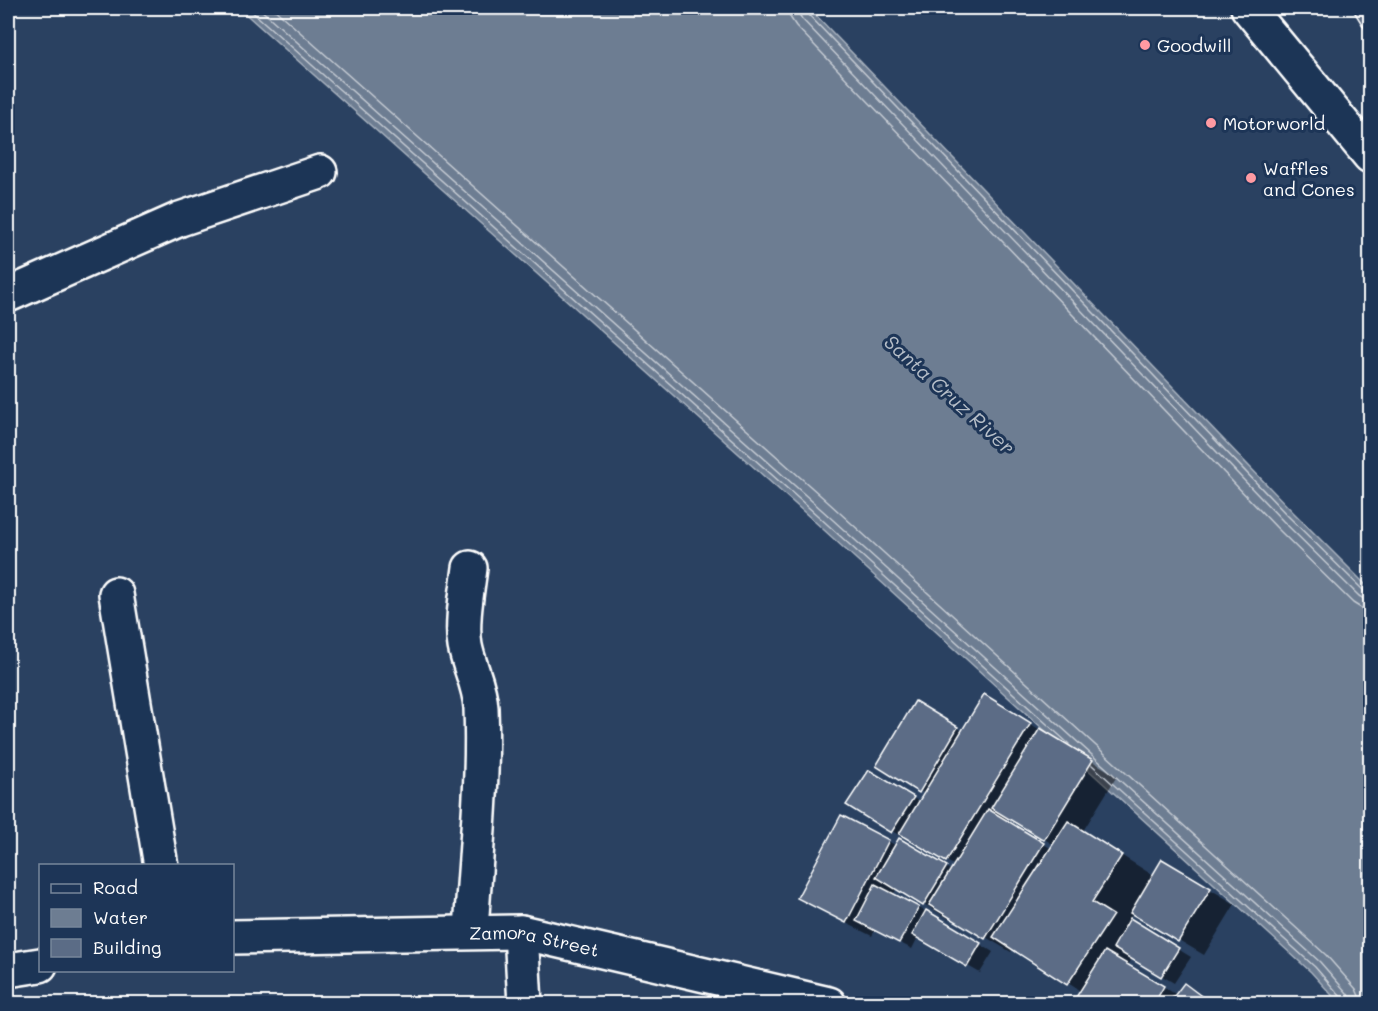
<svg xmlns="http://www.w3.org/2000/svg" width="1378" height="1011" font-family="Mali,sans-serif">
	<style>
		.water { fill: #6d7d92; stroke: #a7b1be; stroke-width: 1.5 }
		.shadow { fill: #0007; fill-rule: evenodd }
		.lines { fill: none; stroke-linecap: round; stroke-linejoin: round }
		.shore { stroke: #c5cbd3; stroke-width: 1.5 }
		.building { fill: #5b6c86; stroke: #fff; stroke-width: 1.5 }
		.minor-casing { stroke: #fff; stroke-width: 38 }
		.minor { stroke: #1d3557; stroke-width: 33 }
		.poi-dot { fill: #ff9aa2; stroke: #1d3557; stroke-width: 2 }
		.labels { text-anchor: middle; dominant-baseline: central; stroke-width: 6; stroke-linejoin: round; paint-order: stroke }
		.poi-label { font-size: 18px; fill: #fff; stroke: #1d3557; text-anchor: start }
		.street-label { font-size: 18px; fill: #fff; stroke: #1d3557 }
		.water-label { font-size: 20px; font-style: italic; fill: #b6bec8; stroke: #1d3557 }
	</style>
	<rect width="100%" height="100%" fill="#2a4161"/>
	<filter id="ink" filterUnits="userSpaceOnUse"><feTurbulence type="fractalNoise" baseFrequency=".0167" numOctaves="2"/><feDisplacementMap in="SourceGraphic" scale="12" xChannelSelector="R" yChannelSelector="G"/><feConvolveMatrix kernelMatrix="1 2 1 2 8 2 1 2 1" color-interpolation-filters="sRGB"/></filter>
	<g filter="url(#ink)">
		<polygon class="water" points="239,8 809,8 1293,512 1370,589 1370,1003 1339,1003 1311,972 813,520"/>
		<g class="shadow">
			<polygon points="1354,8 1370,8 1370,34"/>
			<path d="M984,696L1117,776L1083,831L1154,876H1188L1235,904L1204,955L1133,913L1129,919L1191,957L1174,983L1132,958L1128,966L1177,995L1184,985L1215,1004H1078L1076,1002L1082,992L1013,948L1011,952L950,916L949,919L897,888L893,895L927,912L993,952L980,973L918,937L912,949L875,930L872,936L824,912L842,817L897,846L900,840L952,871L955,866L905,836L904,838L892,831L869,772L920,802L925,794L878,765L916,703L963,731ZM1008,816L1054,845L1052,849L1005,821Z"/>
		</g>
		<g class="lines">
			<g class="shore">
				<polyline points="248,8 817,515 1069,744"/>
				<polyline points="259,8 822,510 1320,962 1347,993 1350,998 1351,1004"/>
				<polyline points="273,8 829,503 1326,955 1356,989 1359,996 1360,1004"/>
				<polyline points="789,8 790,17 796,26 1276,527 1353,603 1361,608 1370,609"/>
				<polyline points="798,8 799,14 802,19 1283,521 1359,596 1364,599 1370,600"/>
				<polyline points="806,8 808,14 1288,516 1364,591 1370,592"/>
				<polyline points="1092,765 1315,967 1341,997 1343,1004"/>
			</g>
		</g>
		<g class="building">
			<polygon points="1352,8 1370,8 1370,37"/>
			<polygon points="984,694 1031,723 946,862 899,834"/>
			<polygon points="915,701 958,727 919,793 876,766"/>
			<polygon points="1040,728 1093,760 1044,840 991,808"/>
			<polygon points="869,770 914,797 891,833 846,805"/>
			<polygon points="988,809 1044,843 985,939 929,905"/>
			<polygon points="841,815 889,840 846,923 797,898"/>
			<polygon points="1068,821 1122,855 1092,902 1113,915 1067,985 993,937"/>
			<polygon points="899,838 947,866 923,906 876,877"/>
			<polygon points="1162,859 1211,888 1178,942 1130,913"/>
			<polygon points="875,884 919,907 899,943 856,921"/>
			<polygon points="926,910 981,943 967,967 912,935"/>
			<polygon points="1130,918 1179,948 1161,977 1113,948"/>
			<polygon points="1105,951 1164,986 1154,1004 1073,1002"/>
			<polygon points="1184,983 1212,1004 1168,1004"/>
		</g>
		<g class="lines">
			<g class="minor-casing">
				<g id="minor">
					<polyline points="1248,8 1370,156"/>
					<polyline points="8,295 180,219 320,172"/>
					<path d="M470,568C467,591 461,624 465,646C469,667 480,686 481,708C484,783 475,858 471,932"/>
					<polyline points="116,594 161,866"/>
					<polyline points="521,932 525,1004"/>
					<path id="s1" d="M232,937L521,932L829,1004"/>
					<polyline points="8,970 40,965"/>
				</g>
			</g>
			<use href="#minor" class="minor"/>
		</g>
	</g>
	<g class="poi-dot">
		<circle cx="1145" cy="45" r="6"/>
		<circle cx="1211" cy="123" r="6"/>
		<circle cx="1251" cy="178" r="6"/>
	</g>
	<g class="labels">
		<g class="poi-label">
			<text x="1157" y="45">Goodwill</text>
			<text x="1223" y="123">Motorworld</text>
			<text x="1263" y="168">Waffles<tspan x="1263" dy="21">and Cones</tspan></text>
		</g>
		<g class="street-label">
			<text stroke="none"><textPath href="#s1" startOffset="303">Zamora Street</textPath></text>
		</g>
		<g class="water-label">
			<text transform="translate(950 394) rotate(42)">Santa Cruz River</text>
		</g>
	</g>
	<rect width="1378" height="1011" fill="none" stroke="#1d3557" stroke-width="30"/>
	<rect x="15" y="15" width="1348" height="981" fill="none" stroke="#fff" stroke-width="2" filter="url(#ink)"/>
	<rect x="39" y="864" width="195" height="108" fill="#1d3557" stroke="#77869a" stroke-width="1.5"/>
	<rect x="51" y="884" width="30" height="9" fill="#1d3557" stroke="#77869a" stroke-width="1.5"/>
	<text x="93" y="894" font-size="18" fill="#ffffff">Road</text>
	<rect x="51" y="909" width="30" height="18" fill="#6d7d92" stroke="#77869a" stroke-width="1.5"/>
	<text x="93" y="924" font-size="18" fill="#ffffff">Water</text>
	<rect x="51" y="939" width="30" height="18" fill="#5b6c86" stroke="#77869a" stroke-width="1.5"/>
	<text x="93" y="954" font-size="18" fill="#ffffff">Building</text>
</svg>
